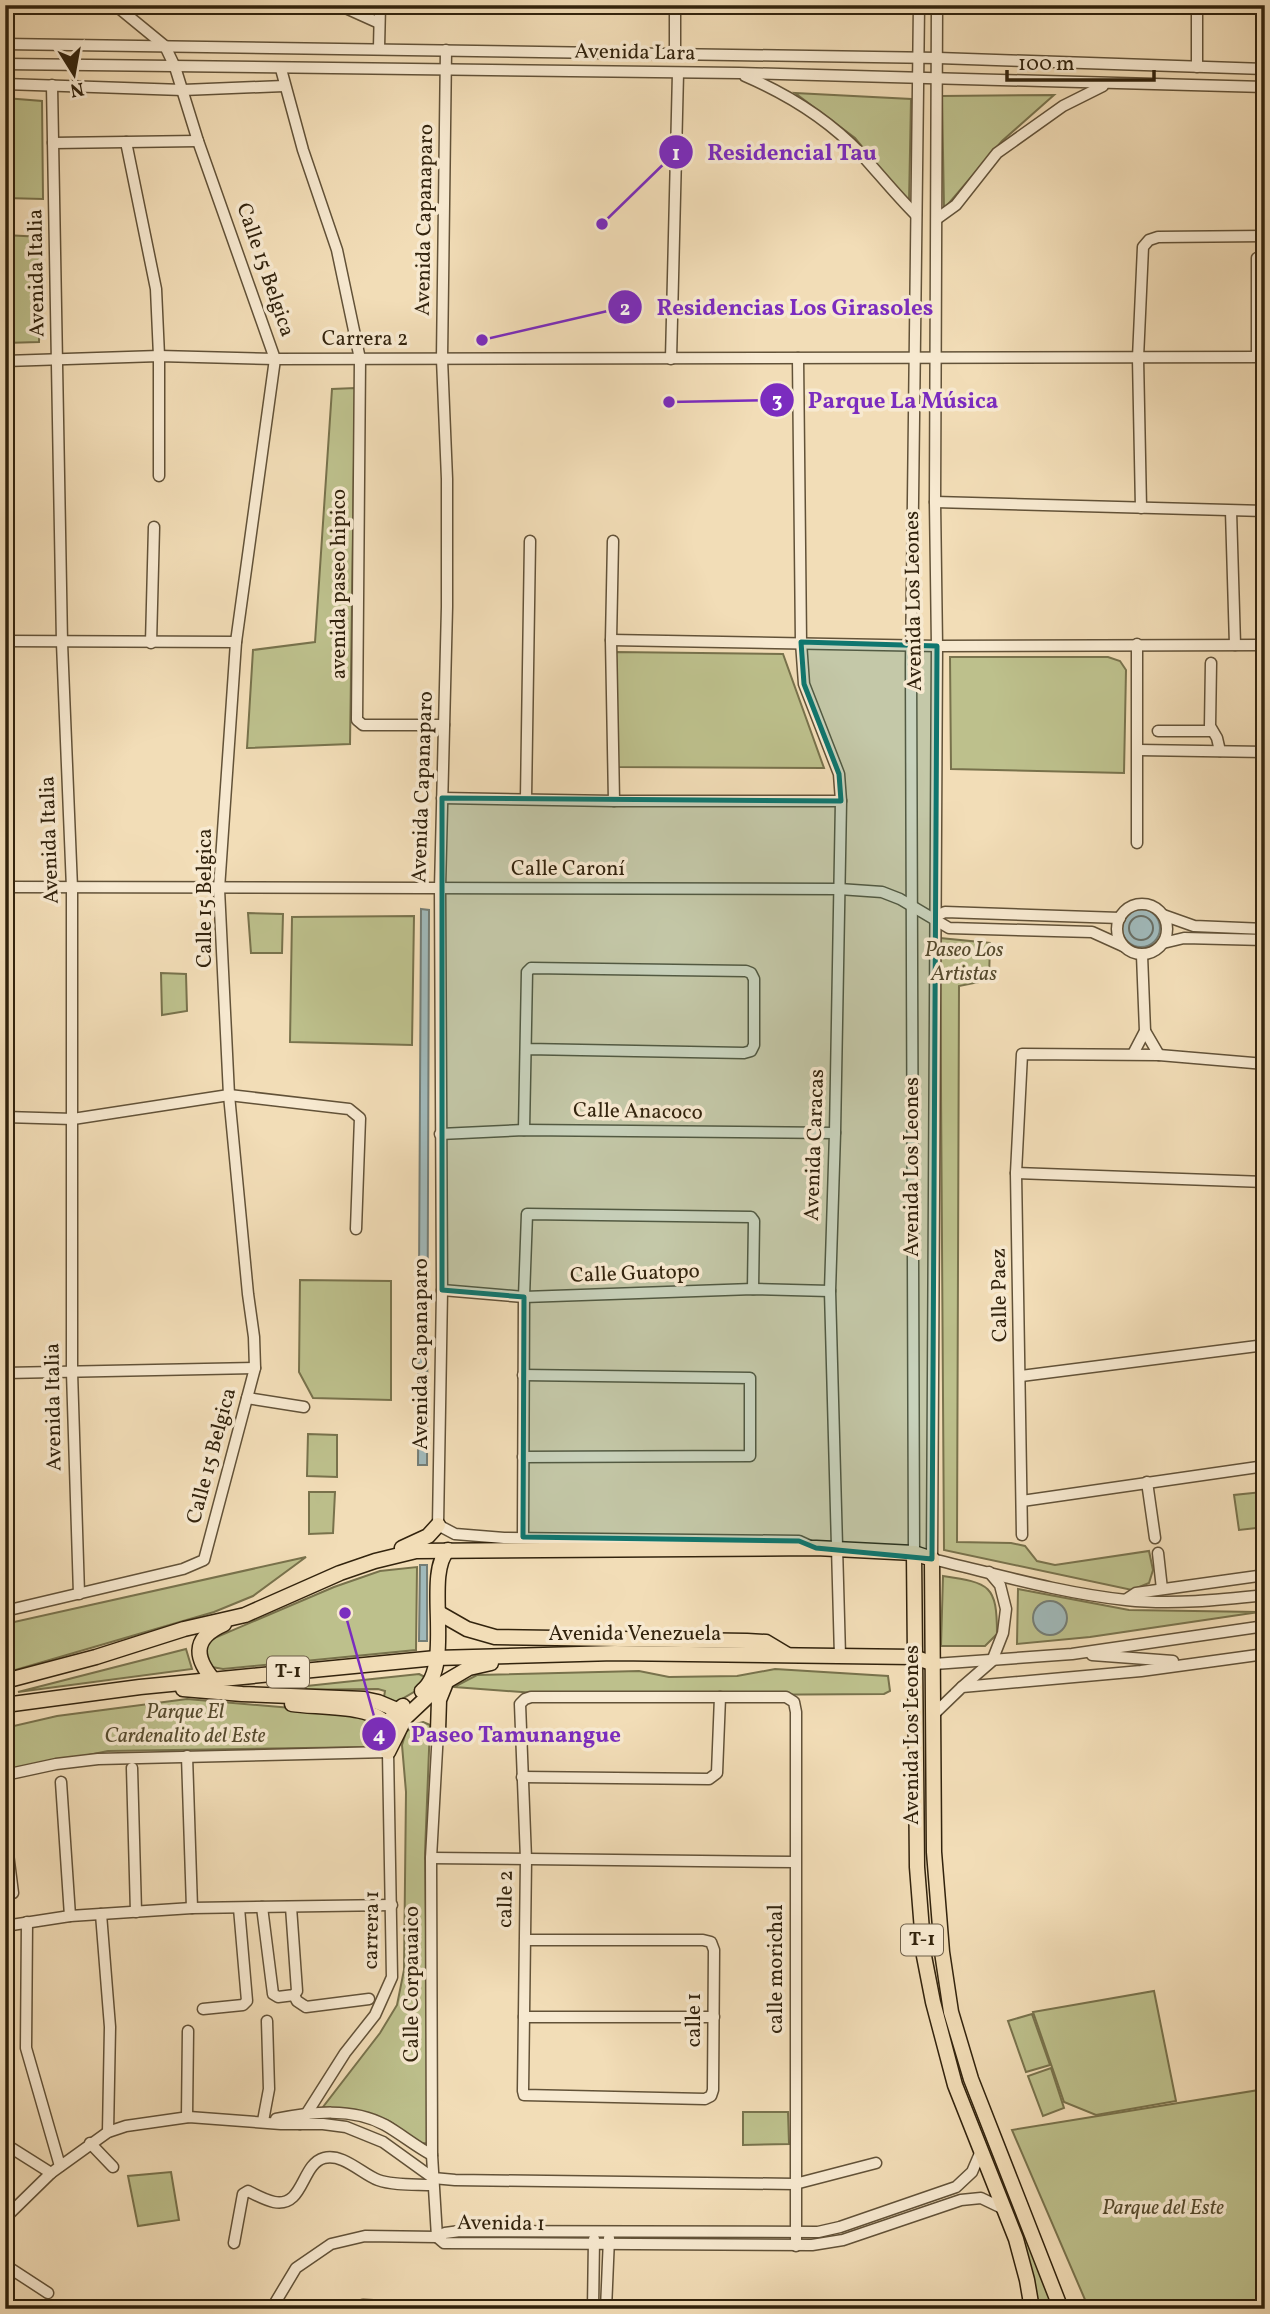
<svg xmlns="http://www.w3.org/2000/svg" width="1270" height="2314" font-family="Vollkorn,serif">
	<style>
		.green { fill: #bdc08c; stroke: #78724c; stroke-width: 2 }
		.water { fill: #a0b9ba; stroke: #747d75; stroke-width: 2 }
		.lines { fill: none; stroke-linecap: round; stroke-linejoin: round }
		.shore { stroke: #696e64; stroke-width: 2 }
		.minor-casing { stroke: #625238; stroke-width: 13 }
		.major-casing { stroke: #32230d; stroke-width: 17 }
		.minor { stroke: #f7e9d0; stroke-width: 10 }
		.major { stroke: #f2ddb7; stroke-width: 14 }
		.marked { fill: #0f766e; fill-opacity: 0.2; stroke: #0f766e; stroke-width: 5; stroke-linejoin: round }
		.labels { text-anchor: middle; dominant-baseline: central; stroke-width: 7; stroke-linejoin: round; paint-order: stroke }
		.shield { fill: #f7e9d0; stroke: #6d5e48; stroke-width: 2 }
		.shield-label { font-size: 19px; font-weight: bold; fill: #32230d }
		.street-label { font-size: 21px; fill: #32230d; stroke: #f7e9d0 }
		.park-label { font-size: 21px; font-style: italic; fill: #554a2d; stroke: #f7e9d0 }
		.leader { fill: none; stroke: #7b2cbf; stroke-width: 2.5 }
		.callout-dot { fill: #7b2cbf; stroke: #f7e9d0; stroke-width: 2.5 }
		.mark-label { font-size: 21px; text-anchor: middle; font-weight: bold; fill: #fff }
		.callout-label { font-size: 23px; text-anchor: middle; font-weight: bold; fill: #7b2cbf; stroke: #f7e9d0; stroke-width: 7; stroke-linejoin: round; paint-order: stroke }
	</style>
	<rect width="100%" height="100%" fill="#f2ddb7"/>
	<filter id="stains"><feTurbulence type="fractalNoise" baseFrequency=".00286" numOctaves="4"/><feColorMatrix values="0 0 0 0 .2 0 0 0 0 .09 0 0 0 0 .02 0 0 0 .5 -.17"/></filter>
	<radialGradient id="worn" r=".72"><stop offset=".6" stop-color="#630" stop-opacity="0"/><stop offset="1" stop-color="#630" stop-opacity=".3"/></radialGradient>
	<g class="green">
		<polygon points="795,93 911,99 909,204 855,138"/>
		<polygon points="1054,95 1002,141 944,209 942,96"/>
		<polygon points="5,98 42,101 43,199 5,198"/>
		<polygon points="5,235 42,237 39,342 5,343"/>
		<polygon points="355,388 350,744 247,748 253,650 315,642 332,389"/>
		<polygon points="616,652 783,654 824,768 618,767"/>
		<polygon points="950,657 1108,657 1120,661 1126,670 1124,773 951,769"/>
		<polygon points="248,913 283,914 282,953 251,953"/>
		<polygon points="414,916 412,1045 290,1042 292,917"/>
		<polygon points="940,938 990,943 989,980 959,986 957,1542 1011,1543 1025,1546 1037,1561 1055,1565 1149,1551 1153,1570 1149,1583 1132,1590 944,1550"/>
		<polygon points="161,973 186,974 187,1011 162,1015"/>
		<polygon points="300,1280 391,1281 391,1400 313,1398 299,1372"/>
		<polygon points="308,1434 337,1435 337,1477 307,1476"/>
		<polygon points="309,1492 335,1492 333,1533 309,1534"/>
		<polygon points="1262,1492 1265,1527 1239,1530 1234,1495"/>
		<polygon points="306,1557 253,1596 214,1612 5,1673 5,1624"/>
		<polygon points="417,1567 416,1650 223,1669 212,1667 204,1659 203,1649 212,1639 334,1587 380,1571"/>
		<path d="M943,1576C990,1583 997,1585 997,1634L985,1646H941Z"/>
		<polygon points="1018,1589 1129,1610 1259,1612 1090,1637 1017,1644"/>
		<polygon points="186,1649 192,1669 18,1692"/>
		<polygon points="775,1669 888,1676 890,1691 884,1694 576,1696 454,1687 477,1675 639,1671 669,1677 737,1676"/>
		<polygon points="419,1674 427,1678 424,1686 395,1703 384,1697 385,1691 378,1689 269,1690"/>
		<polygon points="187,1699 362,1714 382,1729 380,1742 372,1747 108,1751 5,1772 5,1728 57,1716"/>
		<path d="M423,1722L430,1725L425,1853L429,2143L413,2144C407,2138 401,2128 394,2124C373,2110 346,2115 323,2107L380,2033L397,2005L404,1970L406,1792L402,1745L406,1732L416,1724Z"/>
		<polygon points="1154,1991 1176,2101 1096,2115 1064,2102 1033,2012"/>
		<polygon points="1032,2014 1050,2065 1026,2072 1008,2021"/>
		<polygon points="1051,2068 1064,2108 1043,2116 1028,2076"/>
		<polygon points="1265,2089 1265,2309 1089,2309 1012,2130"/>
		<polygon points="743,2112 788,2112 789,2144 743,2145"/>
		<polygon points="171,2172 179,2220 138,2226 128,2176"/>
		<polygon points="1018,2227 1027,2241 1056,2309 1037,2309 1034,2279"/>
	</g>
	<g class="water">
		<circle cx="1141" cy="928" r="19"/>
		<polygon points="421,909 429,910 427,1465 418,1465"/>
		<polygon points="420,1565 427,1565 427,1641 419,1641"/>
		<circle cx="1050" cy="1618" r="17"/>
	</g>
	<g class="lines">
		<circle class="shore" cx="1141" cy="928" r="12"/>
		<g class="minor-casing">
			<g id="minor">
				<polyline points="339,5 379,23"/>
				<path d="M937,5L935,502L937,646L932,1559C996,1574 1060,1593 1126,1600C1172,1605 1219,1600 1265,1595"/>
				<polyline points="5,44 938,58 1265,69"/>
				<polyline points="379,48 380,5"/>
				<polyline points="446,50 442,359 447,479 447,607 440,888 442,1290 438,1525 455,1534 504,1538 799,1541 810,1546"/>
				<polyline points="675,54 675,5"/>
				<polyline points="5,64 739,73 1265,87"/>
				<polyline points="1197,67 1197,5"/>
				<polyline points="281,69 303,150 337,250 360,359 357,720 363,725 444,725"/>
				<path d="M745,76C789,95 828,119 861,154C880,175 896,195 916,215"/>
				<polyline points="5,84 183,90 284,86"/>
				<polyline points="52,85 62,643 72,888 72,1372 79,1594"/>
				<polyline points="126,142 156,289 159,356 159,476"/>
				<polyline points="53,143 198,141"/>
				<polyline points="938,218 956,205 997,153 1063,106 1103,86"/>
				<polyline points="1257,357 1257,258 1265,258"/>
				<polyline points="798,358 801,642 804,684 839,774 841,801 835,1133 830,1291 840,1656"/>
				<polyline points="671,359 678,73"/>
				<polyline points="5,361 159,356 275,359 1265,357"/>
				<polyline points="935,502 1265,511"/>
				<polyline points="1141,508 1138,358 1143,247 1149,240 1158,237 1265,236"/>
				<polyline points="1231,511 1235,645"/>
				<polyline points="613,541 611,640 614,801"/>
				<polyline points="611,640 937,646 1265,645"/>
				<polyline points="5,641 236,642"/>
				<polyline points="151,643 154,527"/>
				<polyline points="1211,663 1210,726 1217,738 1220,751"/>
				<polyline points="1158,731 1212,731"/>
				<polyline points="1139,750 1265,752"/>
				<polyline points="442,798 614,801 841,801"/>
				<polyline points="526,798 530,541"/>
				<polyline points="1137,843 1137,644"/>
				<polyline points="5,887 839,889 882,892 900,899 949,928 1092,932 1123,946"/>
				<circle cx="1142" cy="929" r="25"/>
				<polyline points="1163,915 1194,926 1265,929"/>
				<polyline points="934,917 945,912 1120,918"/>
				<polyline points="1163,943 1184,938 1265,940"/>
				<polyline points="1145,1031 1159,1055"/>
				<polyline points="1133,1054 1145,1031 1142,955"/>
				<polyline points="5,1117 73,1119 229,1095 349,1109 360,1118 356,1229"/>
				<polyline points="524,1130 527,972 531,968 746,971 751,973 754,979 754,1045 751,1051 744,1053 527,1049"/>
				<polyline points="440,1134 524,1130 835,1133"/>
				<polyline points="1016,1173 1265,1182"/>
				<polyline points="442,1290 524,1297 753,1289 830,1291"/>
				<polyline points="5,1373 255,1368"/>
				<polyline points="1021,1376 1265,1345"/>
				<polyline points="247,1398 304,1407"/>
				<polyline points="523,1457 750,1456 750,1378 523,1375"/>
				<polyline points="1147,1482 1155,1538"/>
				<polyline points="1022,1501 1265,1466"/>
				<polyline points="1022,1535 1016,1173 1022,1054 1159,1055 1265,1064"/>
				<polyline points="523,1537 524,1297 527,1214 751,1217 754,1221 753,1289"/>
				<polyline points="914,1553 911,664 919,5"/>
				<polyline points="1158,1553 1162,1589"/>
				<polyline points="1127,1599 1136,1593 1265,1575"/>
				<polyline points="5,1611 183,1569 204,1560 255,1368 254,1337 248,1294 229,1095 219,889 236,642 275,359 198,141 175,67 165,46 115,5"/>
				<polyline points="1092,1655 1173,1661"/>
				<polyline points="934,1664 1072,1654 1265,1626"/>
				<polyline points="962,1687 992,1661 1003,1633 1006,1609 1000,1585 989,1572"/>
				<polyline points="933,1715 962,1687 1141,1671 1265,1654"/>
				<polyline points="187,1756 192,1908"/>
				<polyline points="132,1768 136,1912"/>
				<polyline points="5,1775 56,1764 98,1759 388,1752 392,1977 375,2015 345,2053 300,2124"/>
				<polyline points="522,1777 709,1779 717,1773 720,1697"/>
				<polyline points="61,1782 70,1916"/>
				<polyline points="5,1830 13,1893"/>
				<polyline points="431,1858 795,1862"/>
				<polyline points="262,1907 273,1994 278,1997 294,1995 297,1991 291,1907"/>
				<polyline points="101,1914 110,2027 108,2132"/>
				<polyline points="27,1922 26,2048 60,2166"/>
				<polyline points="5,1926 70,1916 192,1908 392,1905"/>
				<polyline points="525,1940 703,1940 711,1942 714,1950 713,2090 711,2096 705,2099 524,2095 523,2091 526,1859 520,1704 525,1699 531,1697 786,1697 794,1702 796,1712 796,2246"/>
				<polyline points="294,1995 297,2001 306,2007 369,1999"/>
				<polyline points="203,2009 243,2005 247,2001 239,1908"/>
				<polyline points="524,2017 714,2017"/>
				<polyline points="187,2117 188,2031"/>
				<path d="M276,2119C312,2112 352,2107 385,2125C401,2134 415,2146 432,2155"/>
				<polyline points="263,2121 269,2089 267,2021"/>
				<polyline points="90,2143 113,2167"/>
				<polyline points="5,2144 51,2173"/>
				<polyline points="5,2218 51,2173 108,2132 126,2126 189,2117 281,2124 323,2124 346,2127 383,2142 433,2178 455,2180 795,2184 876,2163"/>
				<polyline points="437,2237 444,2243 812,2245 843,2240 961,2200 981,2198 1004,2209"/>
				<polyline points="437,2237 432,2155 431,1858 438,1731"/>
				<path d="M234,2243L243,2194L248,2191C256,2195 265,2200 274,2202C304,2208 301,2164 324,2158C343,2153 362,2174 378,2180C395,2186 416,2184 433,2185"/>
				<polyline points="5,2265 48,2293"/>
				<polyline points="273,2309 275,2303 296,2268 331,2244 365,2236 437,2237 445,2233 460,2231 818,2232 840,2227 956,2187 972,2172 981,2151"/>
				<polyline points="350,2309 363,2305 449,2309"/>
				<polyline points="593,2309 594,2239"/>
				<polyline points="606,2309 609,2238"/>
			</g>
		</g>
		<g class="major-casing">
			<g id="major">
				<polyline points="402,1548 428,1536 438,1525"/>
				<polyline points="914,1553 917,1867 924,1956 933,2002 955,2085 1016,2239 1027,2280 1032,2309"/>
				<polyline points="439,1613 467,1629 495,1637 747,1641 766,1642 786,1654"/>
				<polyline points="5,1681 96,1657 184,1629 245,1615 340,1573 375,1561 416,1551 816,1548 914,1553 932,1559 934,1852 942,1952 951,2012 971,2079 1061,2309"/>
				<path d="M217,1684C195,1660 190,1639 224,1624"/>
				<polyline points="183,1689 242,1694 364,1699 378,1702 397,1710"/>
				<path d="M422,1691C455,1666 423,1574 448,1550"/>
				<path d="M292,1704C315,1708 376,1704 387,1726"/>
				<polyline points="5,1705 140,1687 436,1658 615,1653 914,1657 934,1664"/>
				<polyline points="438,1731 439,1700 445,1685"/>
				<path d="M388,1749C383,1732 389,1716 403,1706"/>
				<polyline points="388,1752 405,1718 440,1685 469,1668 491,1663"/>
			</g>
		</g>
		<use href="#minor" class="minor"/>
		<use href="#major" class="major"/>
	</g>
	<path class="marked" d="M801,642L937,646L932,1559L816,1548L799,1541L523,1537L524,1297L442,1290V798L841,801L839,774L804,684Z"/>
	<g class="labels">
		<g class="shield">
			<rect x="267" y="1656.5" width="42" height="31" rx="5"/>
			<rect x="901" y="1924.5" width="42" height="31" rx="5"/>
		</g>
		<g class="shield-label">
			<text x="288" y="1672">T-1</text>
			<text x="922" y="1940">T-1</text>
		</g>
		<g class="street-label">
			<text transform="translate(635 53) rotate(1)">Avenida Lara</text>
			<text transform="translate(425 220) rotate(-89)">Avenida Capanaparo</text>
			<text transform="translate(265 270) rotate(71)">Calle 15 Belgica</text>
			<text transform="translate(37 273) rotate(-91)">Avenida Italia</text>
			<text x="365" y="339">Carrera 2</text>
			<text transform="translate(339 584) rotate(-90)">avenida paseo hipico</text>
			<text transform="translate(914 601) rotate(-91)">Avenida Los Leones</text>
			<text transform="translate(423 787) rotate(-88)">Avenida Capanaparo</text>
			<text transform="translate(50 840) rotate(-92)">Avenida Italia</text>
			<text x="568" y="869">Calle Caroní</text>
			<text transform="translate(205 898) rotate(-90)">Calle 15 Belgica</text>
			<text transform="translate(638 1112) rotate(1)">Calle Anacoco</text>
			<text transform="translate(815 1145) rotate(-88)">Avenida Caracas</text>
			<text transform="translate(912 1167) rotate(-90)">Avenida Los Leones</text>
			<text transform="translate(635 1274) rotate(-2)">Calle Guatopo</text>
			<text transform="translate(1000 1295) rotate(-91)">Calle Paez</text>
			<text transform="translate(421 1354) rotate(-90)">Avenida Capanaparo</text>
			<text transform="translate(54 1407) rotate(-91)">Avenida Italia</text>
			<text transform="translate(212 1456) rotate(-75)">Calle 15 Belgica</text>
			<text x="635" y="1634">Avenida Venezuela</text>
			<text transform="translate(912 1735) rotate(-90)">Avenida Los Leones</text>
			<text transform="translate(506 1899) rotate(-89)">calle 2</text>
			<text transform="translate(372 1930) rotate(-89)">carrera 1</text>
			<text transform="translate(776 1969) rotate(-90)">calle morichal</text>
			<text transform="translate(412 1984) rotate(-90)">Calle Corpauaico</text>
			<text transform="translate(694 2020) rotate(-90)">calle 1</text>
			<text transform="translate(501 2224) rotate(1)">Avenida 1</text>
		</g>
		<g class="park-label">
			<text x="964" y="950">Paseo Los<tspan x="964" dy="24">Artistas</tspan></text>
			<text x="185" y="1712">Parque El<tspan x="185" dy="24">Cardenalito del Este</tspan></text>
			<text x="1163" y="2208">Parque del Este</text>
		</g>
	</g>
	<path class="leader" d="M602 224L676 152M482 340L625 307M669 402L777 400M345 1613L379 1734"/>
	<g class="callout-dot">
		<circle cx="602" cy="224" r="7"/>
		<circle cx="482" cy="340" r="7"/>
		<circle cx="669" cy="402" r="7"/>
		<circle cx="345" cy="1613" r="7"/>
		<circle cx="676" cy="152" r="18"/>
		<circle cx="625" cy="307" r="18"/>
		<circle cx="777" cy="400" r="18"/>
		<circle cx="379" cy="1734" r="18"/>
	</g>
	<g class="mark-label">
		<text x="676" y="160">1</text>
		<text x="625" y="315">2</text>
		<text x="777" y="407">3</text>
		<text x="379" y="1741">4</text>
	</g>
	<g class="callout-label">
		<text x="792" y="160">Residencial Tau</text>
		<text x="795" y="315">Residencias Los Girasoles</text>
		<text x="903" y="408">Parque La Música</text>
		<text x="516" y="1742">Paseo Tamunangue</text>
	</g>
	<rect width="1270" height="2314" fill="none" stroke="#f2ddb7" stroke-width="28"/>
	<rect x="7" y="7" width="1256" height="2300" fill="none" stroke="#32230d" stroke-width="3.5"/>
	<rect x="14" y="14" width="1242" height="2286" fill="none" stroke="#32230d" stroke-width="2"/>
	<g transform="translate(74 74) rotate(169)" stroke="#f7e9d0" stroke-width="5" paint-order="stroke">
	<path d="M0-5L12 26L0 18L-12 26Z" fill="#32230d"/>
	<text y="-10" font-size="19" font-weight="bold" text-anchor="middle" fill="#32230d">N</text>
	</g>
	<path d="M1007 70v10h147v-10" fill="none" stroke="#32230d" stroke-width="3.5"/>
	<text x="1018" y="70" font-size="21" fill="#32230d" stroke="#f7e9d0" stroke-width="5" paint-order="stroke">100 m</text>
	<rect width="100%" height="100%" filter="url(#stains)"/>
	<rect width="100%" height="100%" fill="url(#worn)"/>
</svg>
